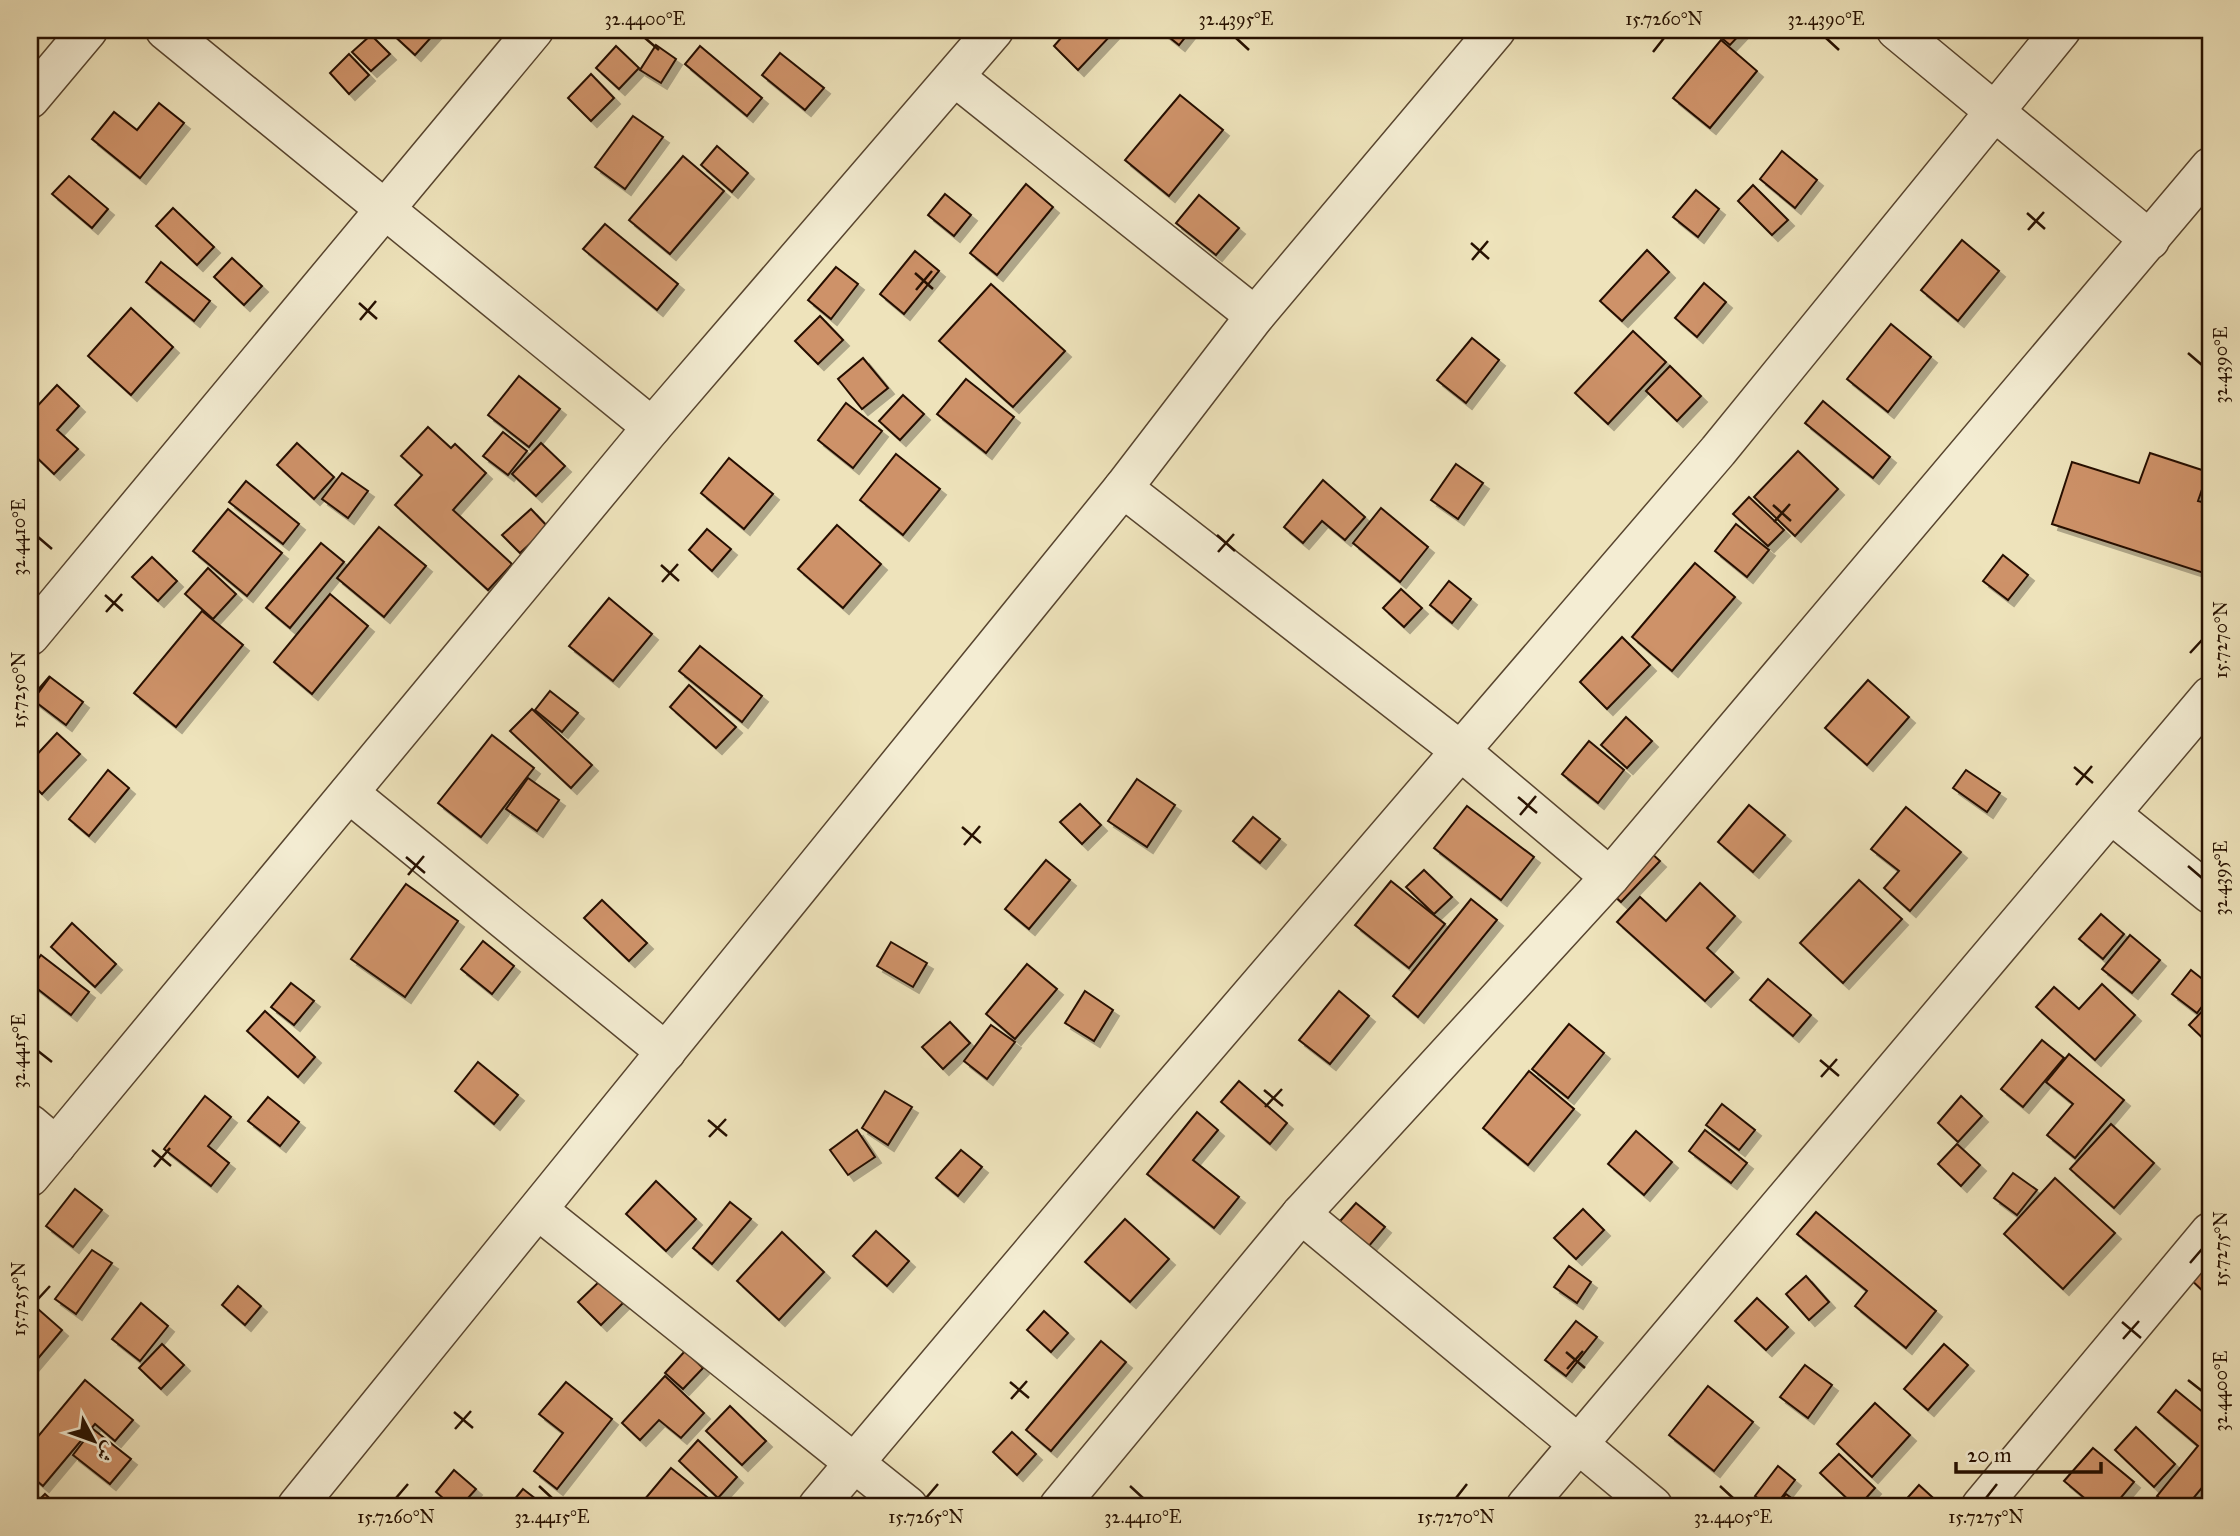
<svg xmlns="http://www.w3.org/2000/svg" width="2240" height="1536" font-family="'IM FELL Great Primer',Amiri,serif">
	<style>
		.building { fill: #ce9269; stroke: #261000; stroke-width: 2; filter: url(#shadow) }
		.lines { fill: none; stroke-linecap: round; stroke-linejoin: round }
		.minor-casing { stroke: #58452f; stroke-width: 41 }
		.minor { stroke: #f4edd3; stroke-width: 38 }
		.ticks { fill: none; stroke: #261000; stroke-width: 2.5 }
		.neatline { fill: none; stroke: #261000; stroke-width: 2.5 }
		.ticks-label { font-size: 18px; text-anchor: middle; fill: #261000 }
	</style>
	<defs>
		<filter id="shadow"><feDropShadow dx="6" dy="6" stdDeviation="0" flood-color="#0004"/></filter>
	</defs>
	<rect width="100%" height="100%" fill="#eee3bb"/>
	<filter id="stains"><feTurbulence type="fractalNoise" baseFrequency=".00286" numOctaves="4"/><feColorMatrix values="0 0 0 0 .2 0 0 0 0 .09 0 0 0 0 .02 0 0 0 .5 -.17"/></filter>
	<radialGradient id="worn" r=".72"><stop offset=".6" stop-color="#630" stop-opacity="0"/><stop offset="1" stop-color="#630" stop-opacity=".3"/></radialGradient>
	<g class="building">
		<polygon points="388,30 433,30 436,32 415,55"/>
		<polygon points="1068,30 1109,30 1113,33 1078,70 1054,46"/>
		<polygon points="1160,30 1191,30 1179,45"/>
		<polygon points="1712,30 1744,30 1730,45"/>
		<polygon points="371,35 390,54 371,71 352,52"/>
		<polygon points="1721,40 1757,71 1710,128 1673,98"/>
		<polygon points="656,45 676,59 661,83 640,70"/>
		<polygon points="616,46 639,68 619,89 596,68"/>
		<polygon points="700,46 762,98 747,116 685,64"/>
		<polygon points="780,53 824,88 805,110 762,75"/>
		<polygon points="349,54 369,75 349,94 330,73"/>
		<polygon points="591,74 614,98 591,121 568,98"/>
		<polygon points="1180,95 1223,130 1169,196 1125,160"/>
		<polygon points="159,103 184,123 140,178 92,139 114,112 137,130"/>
		<polygon points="633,116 663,137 625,189 595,167"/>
		<polygon points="717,146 748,173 732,192 701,165"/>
		<polygon points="1782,151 1817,180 1795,208 1760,179"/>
		<polygon points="683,156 724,191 670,254 629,220"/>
		<polygon points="69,176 108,209 92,228 52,194"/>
		<polygon points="1026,184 1053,207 997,275 970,253"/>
		<polygon points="1753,185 1788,220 1772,235 1738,201"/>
		<polygon points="1696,190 1719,209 1698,237 1673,217"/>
		<polygon points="945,194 971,215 954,236 928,215"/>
		<polygon points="1199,195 1239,228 1216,255 1176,223"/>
		<polygon points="173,208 214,247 197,265 156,226"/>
		<polygon points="605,224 678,284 657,310 583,249"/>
		<polygon points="1962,240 1999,271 1958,321 1921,290"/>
		<polygon points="1647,250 1669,272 1622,321 1600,301"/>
		<polygon points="915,251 939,271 904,314 880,294"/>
		<polygon points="232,258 262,286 244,305 214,277"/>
		<polygon points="161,262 210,301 194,321 146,282"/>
		<polygon points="836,267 858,284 831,319 808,300"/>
		<polygon points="1704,283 1726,302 1697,337 1675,318"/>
		<polygon points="991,284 1065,351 1013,407 939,341"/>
		<polygon points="131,308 173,347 131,395 88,356"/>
		<polygon points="820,316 843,340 818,364 795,341"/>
		<polygon points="1891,324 1931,357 1888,412 1847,379"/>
		<polygon points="1633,331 1666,362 1608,424 1575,393"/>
		<polygon points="1472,338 1499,360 1466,403 1437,380"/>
		<polygon points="863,358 888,388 862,409 838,379"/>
		<polygon points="1670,366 1701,396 1677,421 1646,391"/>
		<polygon points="519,376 560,409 529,447 488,415"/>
		<polygon points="966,379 1014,417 986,453 937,414"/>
		<polygon points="57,385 79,406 57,430 78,449 54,474 30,451 30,414"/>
		<polygon points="903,395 924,414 900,440 879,421"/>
		<polygon points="1823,401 1890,457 1873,478 1805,423"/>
		<polygon points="846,403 882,431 853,468 818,440"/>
		<polygon points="428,427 451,448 455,444 486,473 453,510 512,564 488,590 395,505 422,475 401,456"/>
		<polygon points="503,432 527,451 508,475 483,456"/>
		<polygon points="297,443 334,477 314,499 277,465"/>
		<polygon points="541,443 565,466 536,496 512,474"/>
		<polygon points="1798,451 1838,489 1795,536 1754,497"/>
		<polygon points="2150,453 2208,472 2198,501 2210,504 2210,575 2052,524 2072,462 2139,483"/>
		<polygon points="896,454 940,489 903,535 860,500"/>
		<polygon points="729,458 773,494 744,529 701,493"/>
		<polygon points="1456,464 1483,483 1458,519 1431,500"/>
		<polygon points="342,473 368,491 348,518 322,499"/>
		<polygon points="1323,480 1365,517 1345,540 1322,521 1303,543 1284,527"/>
		<polygon points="246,481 299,524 283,544 229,502"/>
		<polygon points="1749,497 1784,530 1768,546 1733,514"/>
		<polygon points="1381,508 1428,547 1400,582 1353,543"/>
		<polygon points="228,509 282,553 247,596 193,551"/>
		<polygon points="531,509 548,527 520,553 502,535"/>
		<polygon points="1736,524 1769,550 1747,577 1715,551"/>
		<polygon points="837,525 881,564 843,608 798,569"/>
		<polygon points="379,527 426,566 384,617 337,578"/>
		<polygon points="707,529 731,549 712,571 689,550"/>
		<polygon points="321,543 344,562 290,628 266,608"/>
		<polygon points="2003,555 2028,575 2008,600 1983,581"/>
		<polygon points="152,557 177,581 158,601 132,577"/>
		<polygon points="1695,563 1735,597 1672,671 1632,637"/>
		<polygon points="208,568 236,594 213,619 185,594"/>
		<polygon points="1449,581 1471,599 1452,623 1430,605"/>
		<polygon points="1401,589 1422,608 1404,627 1383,608"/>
		<polygon points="330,594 368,626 312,694 274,662"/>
		<polygon points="609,598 652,634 613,681 569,646"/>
		<polygon points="202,611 243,645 176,727 134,693"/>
		<polygon points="1622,637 1650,665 1607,709 1580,682"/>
		<polygon points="700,646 762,696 742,722 679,671"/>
		<polygon points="50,677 83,702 66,725 33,700"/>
		<polygon points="1868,680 1909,717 1867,765 1825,728"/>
		<polygon points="689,685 736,727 716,748 670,707"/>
		<polygon points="550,691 578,713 562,732 535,710"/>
		<polygon points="532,709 592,765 571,788 510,731"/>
		<polygon points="1626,717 1652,741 1627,768 1601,745"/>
		<polygon points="57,733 80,754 42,794 30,782 30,762"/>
		<polygon points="492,735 534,768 481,837 438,803"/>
		<polygon points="1589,741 1624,770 1598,803 1562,774"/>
		<polygon points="108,770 129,788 89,836 69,819"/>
		<polygon points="1966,770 2000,793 1987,812 1953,788"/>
		<polygon points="528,778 559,800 537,831 506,809"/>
		<polygon points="1137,779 1175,805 1147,847 1108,821"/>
		<polygon points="1080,804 1101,825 1082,844 1060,822"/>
		<polygon points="1749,805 1785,835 1753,872 1718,842"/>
		<polygon points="1467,806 1534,857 1501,900 1434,848"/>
		<polygon points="1906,807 1961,852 1910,911 1884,888 1899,871 1871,849"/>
		<polygon points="1253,817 1280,839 1260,863 1233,841"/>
		<polygon points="1639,842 1660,861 1621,902 1600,883"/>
		<polygon points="1046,860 1070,880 1029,929 1005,909"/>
		<polygon points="1424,870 1452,897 1434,914 1406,887"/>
		<polygon points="1859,880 1902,919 1843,983 1800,943"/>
		<polygon points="1391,881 1445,924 1409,968 1355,925"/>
		<polygon points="1700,883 1735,916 1707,948 1733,972 1705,1001 1617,922 1640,897 1666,921"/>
		<polygon points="406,884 458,921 405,997 351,959"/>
		<polygon points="1471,899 1497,920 1418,1017 1393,996"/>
		<polygon points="602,900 647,943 629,961 584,918"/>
		<polygon points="2101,914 2124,934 2103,959 2079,939"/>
		<polygon points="72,923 116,964 95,987 51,947"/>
		<polygon points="2130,935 2160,960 2132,993 2102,969"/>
		<polygon points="483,941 514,966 492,994 461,969"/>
		<polygon points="891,942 927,963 913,987 877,966"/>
		<polygon points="41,955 89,992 71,1015 30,983 30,970"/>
		<polygon points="1027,964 1057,989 1015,1039 986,1014"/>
		<polygon points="2191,970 2210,985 2210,996 2197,1013 2172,994"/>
		<polygon points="1768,979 1811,1015 1793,1036 1750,1000"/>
		<polygon points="291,983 314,1001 294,1025 271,1007"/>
		<polygon points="2102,984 2135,1015 2095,1060 2036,1007 2054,987 2079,1009"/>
		<polygon points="1085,991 1113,1010 1094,1041 1065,1023"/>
		<polygon points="1339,991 1369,1016 1330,1064 1299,1040"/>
		<polygon points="2210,1003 2210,1045 2189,1025"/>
		<polygon points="265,1011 315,1057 298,1077 247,1031"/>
		<polygon points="950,1022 970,1043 943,1069 922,1047"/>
		<polygon points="1569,1024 1604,1053 1568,1098 1532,1069"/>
		<polygon points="991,1025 1015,1042 987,1079 964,1061"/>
		<polygon points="2042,1040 2064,1058 2023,1107 2001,1089"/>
		<polygon points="2069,1054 2124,1100 2075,1158 2047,1135 2073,1104 2046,1082"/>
		<polygon points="478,1062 518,1095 494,1124 455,1091"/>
		<polygon points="1529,1071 1574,1109 1528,1165 1483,1128"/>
		<polygon points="1239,1081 1287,1123 1270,1144 1221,1102"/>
		<polygon points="885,1091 912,1107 888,1145 862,1128"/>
		<polygon points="205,1096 231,1117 208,1146 229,1163 211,1186 164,1149"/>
		<polygon points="1961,1096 1982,1116 1958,1142 1938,1123"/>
		<polygon points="268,1097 299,1122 280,1146 248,1121"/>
		<polygon points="1722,1104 1755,1130 1739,1150 1706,1125"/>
		<polygon points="1197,1112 1218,1130 1193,1160 1239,1197 1214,1228 1147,1174"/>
		<polygon points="2111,1124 2154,1163 2114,1208 2070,1169"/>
		<polygon points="857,1130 875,1157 848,1175 830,1150"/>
		<polygon points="1705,1130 1747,1163 1731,1183 1689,1151"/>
		<polygon points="1636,1131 1672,1162 1644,1195 1608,1164"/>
		<polygon points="1957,1144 1980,1165 1961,1186 1938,1164"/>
		<polygon points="961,1150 982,1167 958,1196 936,1178"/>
		<polygon points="2013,1173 2037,1190 2017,1215 1994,1198"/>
		<polygon points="2055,1178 2115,1233 2063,1289 2004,1234"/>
		<polygon points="656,1181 696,1219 666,1251 626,1214"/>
		<polygon points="75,1189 102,1210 73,1247 46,1226"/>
		<polygon points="730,1202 751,1219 712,1264 693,1248"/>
		<polygon points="1356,1203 1385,1227 1363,1253 1334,1228"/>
		<polygon points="1583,1209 1604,1230 1576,1259 1554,1238"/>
		<polygon points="1816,1212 1936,1311 1906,1348 1855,1306 1867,1291 1797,1234"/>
		<polygon points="1125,1219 1169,1259 1130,1302 1085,1262"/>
		<polygon points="876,1231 909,1261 887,1286 853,1256"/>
		<polygon points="782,1232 824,1272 779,1320 737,1281"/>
		<polygon points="2210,1236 2210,1298 2180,1269"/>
		<polygon points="92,1250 112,1263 76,1314 55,1299"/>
		<polygon points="1569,1266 1591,1282 1577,1303 1554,1287"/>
		<polygon points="1806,1276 1829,1302 1809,1320 1786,1294"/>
		<polygon points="603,1278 625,1301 601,1325 578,1302"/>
		<polygon points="238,1286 261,1306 245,1325 222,1305"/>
		<polygon points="1757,1298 1788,1327 1766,1350 1735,1321"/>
		<polygon points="30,1302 62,1330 30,1368"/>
		<polygon points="141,1303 168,1326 140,1361 112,1339"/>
		<polygon points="1044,1311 1068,1333 1051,1352 1027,1330"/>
		<polygon points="1576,1321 1597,1337 1566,1376 1545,1360"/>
		<polygon points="1101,1341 1126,1362 1051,1451 1026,1430"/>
		<polygon points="162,1344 184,1365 161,1389 139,1368"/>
		<polygon points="1944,1344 1968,1365 1928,1410 1904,1389"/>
		<polygon points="685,1351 703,1368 683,1389 665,1373"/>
		<polygon points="1805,1365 1832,1385 1808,1418 1780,1397"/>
		<polygon points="665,1376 704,1413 681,1438 659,1420 640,1440 622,1423"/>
		<polygon points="85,1380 133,1420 115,1441 95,1424 43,1486 30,1475 30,1446"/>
		<polygon points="566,1382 612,1419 557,1489 534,1471 563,1433 539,1414"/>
		<polygon points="1708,1386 1753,1422 1714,1471 1669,1435"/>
		<polygon points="2176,1390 2210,1418 2210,1478 2187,1506 2169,1506 2157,1496 2198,1446 2158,1412"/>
		<polygon points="1875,1403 1910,1435 1872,1477 1837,1444"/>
		<polygon points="730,1406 766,1441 742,1465 706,1431"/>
		<polygon points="2136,1427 2175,1464 2154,1487 2115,1450"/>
		<polygon points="93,1429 131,1459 110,1484 73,1455"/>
		<polygon points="1012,1432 1036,1454 1017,1475 993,1452"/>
		<polygon points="698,1440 737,1477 718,1498 679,1461"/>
		<polygon points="2093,1448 2134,1482 2114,1506 2094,1506 2064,1481"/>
		<polygon points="1839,1454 1875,1488 1859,1506 1855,1506 1820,1473"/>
		<polygon points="1778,1466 1795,1480 1775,1506 1768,1506 1755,1496"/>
		<polygon points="671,1468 717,1505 716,1506 639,1506"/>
		<polygon points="454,1470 476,1489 461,1506 452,1506 436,1492"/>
		<polygon points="1919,1485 1942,1506 1901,1505"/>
		<polygon points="523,1489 545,1506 509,1506"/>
		<polygon points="45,1494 58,1506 33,1506"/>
		<polygon points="1786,1494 1802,1506 1777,1506"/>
	</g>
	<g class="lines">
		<g class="minor-casing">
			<g id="minor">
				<polyline points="165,30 652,427"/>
				<polyline points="1896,30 2150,240"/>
				<polyline points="955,77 1255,316"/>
				<polyline points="30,99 88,30"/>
				<polyline points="1123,488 1462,752 1610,877"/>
				<polyline points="30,636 534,30"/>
				<polyline points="349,793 666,1052"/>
				<polyline points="2111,814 2210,894"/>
				<polyline points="30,1124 56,1146"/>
				<polyline points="30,1177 652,427 994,30"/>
				<polyline points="538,1210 908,1506"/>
				<polyline points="1301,1214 1653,1506"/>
				<polyline points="297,1506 1123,488 1255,316 1496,30"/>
				<polyline points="818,1506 1158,1103 1718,451 2061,30"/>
				<polyline points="1059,1506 1301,1214 1610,877 2210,167"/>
				<polyline points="1526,1506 2210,696"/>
				<polyline points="1981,1506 2210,1232"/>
			</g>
		</g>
		<use href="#minor" class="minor"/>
	</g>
	<path class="ticks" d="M645,38L659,50M1236,38L1249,50M1826,38L1839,50M1653,52L1664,38M2027,213L2045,229M2028,230L2044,212M1471,243L1489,259M1472,260L1488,241M915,273L933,289M916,290L932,271M359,303L377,319M360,320L376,301M2188,353L2202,365M1773,505L1791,521M1774,522L1790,504M1217,535L1235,551M38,537L52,549M1218,552L1234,534M661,565L679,581M662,582L678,564M105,595L123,611M106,612L122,594M2190,653L2202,640M38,690L50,676M2074,767L2093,783M2076,785L2092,766M1518,797L1537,813M1520,815L1536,796M962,827L981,843M964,845L980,826M406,857L425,873M2188,866L2202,878M408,875L424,856M38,1051L52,1062M1820,1060L1839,1076M1821,1077L1837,1059M1264,1090L1283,1106M1265,1107L1282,1089M708,1120L727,1136M709,1137L726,1119M152,1150L171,1166M154,1167L170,1148M2190,1263L2202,1249M38,1299L50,1286M2122,1322L2141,1338M2123,1339L2139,1321M1566,1352L1585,1368M1567,1369L1583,1351M2188,1380L2202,1391M1010,1382L1029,1398M1011,1399L1027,1381M454,1412L473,1428M455,1429L471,1411M539,1486L552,1498M1130,1486L1143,1498M1720,1486L1733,1498M396,1498L408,1484M926,1498L938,1484M1456,1498L1467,1484M1986,1498L1997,1484"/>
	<rect width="2240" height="1536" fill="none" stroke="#eee3bb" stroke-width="77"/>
	<g transform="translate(94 1441) rotate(131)" stroke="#f4edd3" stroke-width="5" paint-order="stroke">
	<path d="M0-5L12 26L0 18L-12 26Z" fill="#261000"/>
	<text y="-10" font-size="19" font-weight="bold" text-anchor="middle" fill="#261000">ش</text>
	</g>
	<path d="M1956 1462v10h145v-10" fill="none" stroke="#261000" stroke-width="3.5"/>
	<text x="1967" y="1462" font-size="21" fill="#261000" stroke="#f4edd3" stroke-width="5" paint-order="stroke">20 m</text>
	<rect x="38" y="38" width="2164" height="1460" class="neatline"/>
	<g class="ticks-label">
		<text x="645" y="25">32.4400°E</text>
		<text x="1236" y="25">32.4395°E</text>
		<text x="1664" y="25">15.7260°N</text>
		<text x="1826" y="25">32.4390°E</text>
		<text transform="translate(2221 365) rotate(-90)" y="6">32.4390°E</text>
		<text transform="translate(19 537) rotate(-90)" y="6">32.4410°E</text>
		<text transform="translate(2221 640) rotate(-90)" y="6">15.7270°N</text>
		<text transform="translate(19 690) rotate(-90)" y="6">15.7250°N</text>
		<text transform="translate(2221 878) rotate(-90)" y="6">32.4395°E</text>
		<text transform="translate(19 1051) rotate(-90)" y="6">32.4415°E</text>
		<text transform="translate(2221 1249) rotate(-90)" y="6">15.7275°N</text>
		<text transform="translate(19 1299) rotate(-90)" y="6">15.7255°N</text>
		<text transform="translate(2221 1391) rotate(-90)" y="6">32.4400°E</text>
		<text x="396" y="1523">15.7260°N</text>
		<text x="552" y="1523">32.4415°E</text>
		<text x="926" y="1523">15.7265°N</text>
		<text x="1143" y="1523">32.4410°E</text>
		<text x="1456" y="1523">15.7270°N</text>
		<text x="1733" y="1523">32.4405°E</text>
		<text x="1986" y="1523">15.7275°N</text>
	</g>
	<rect width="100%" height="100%" filter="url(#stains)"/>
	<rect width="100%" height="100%" fill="url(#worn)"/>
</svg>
